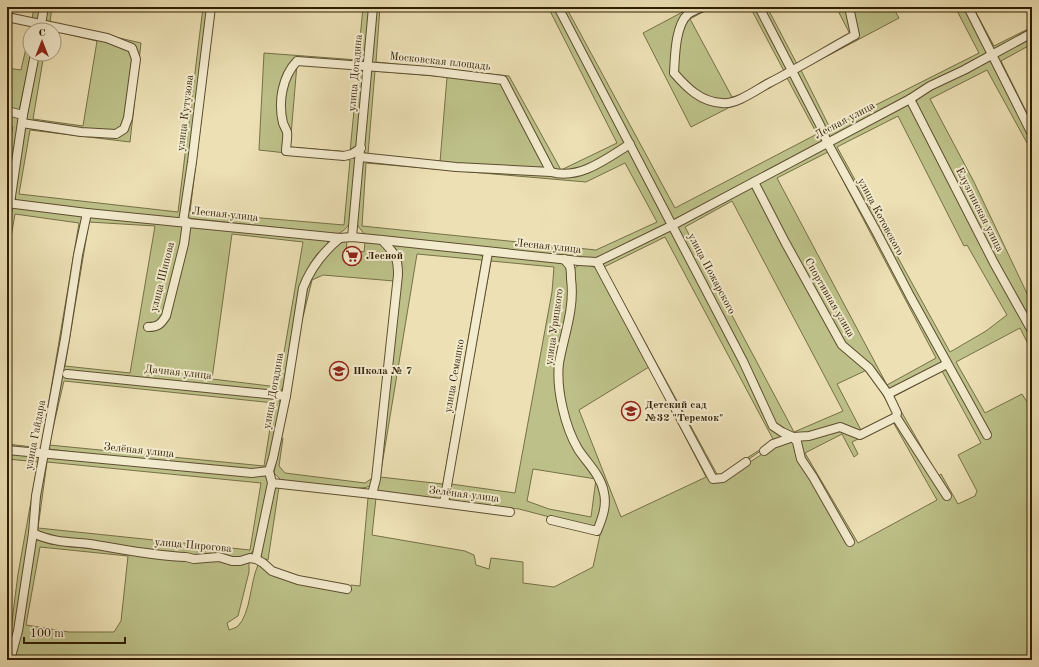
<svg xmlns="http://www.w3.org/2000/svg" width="1039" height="667" font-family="'Old Standard TT',serif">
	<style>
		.green { fill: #bdc189; stroke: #767046; fill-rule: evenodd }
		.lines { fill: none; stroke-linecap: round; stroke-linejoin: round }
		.minor-casing { stroke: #5e4e30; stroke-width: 10 }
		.minor { stroke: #f3ebce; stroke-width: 8 }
		.labels { text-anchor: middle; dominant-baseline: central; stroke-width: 4; stroke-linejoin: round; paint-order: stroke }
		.street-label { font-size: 11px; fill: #2f1e04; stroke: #f3ebce }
		.poi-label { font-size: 11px; font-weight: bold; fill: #2f1e04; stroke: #f3ebce; text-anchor: start }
	</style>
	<rect width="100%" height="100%" fill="#ece0b4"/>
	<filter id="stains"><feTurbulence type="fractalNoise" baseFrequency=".005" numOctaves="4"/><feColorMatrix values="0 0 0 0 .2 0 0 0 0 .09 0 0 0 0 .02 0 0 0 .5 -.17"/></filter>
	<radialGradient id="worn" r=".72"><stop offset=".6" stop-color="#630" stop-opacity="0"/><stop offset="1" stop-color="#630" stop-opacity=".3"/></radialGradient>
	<g class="green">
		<polygon points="34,7 41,7 38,21 32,19"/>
		<path d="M48,7H52L50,22L141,43L130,142L30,130L19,194L178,212L203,7H208C199,76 192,146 182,215L179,219L19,202L14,197L26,114L38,54H44L33,119L83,126L97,41L54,31V30H43Z"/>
		<path d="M213,7H215L190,212L344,225L350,160L259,150L264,53L358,60L363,7H370L351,219C348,227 345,231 337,234L187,218ZM297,64L358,68L350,152L290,147Z"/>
		<polygon points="376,7 380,7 376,62 509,76 561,170 617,143 549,9 525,7 556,7 627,143 601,161 574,172 552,170 505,78 370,64"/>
		<polygon points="560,7 566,7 675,208 817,134 787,78 691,127 643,33 692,7 686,13 673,73 686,89 722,105 792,73 825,141 673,222"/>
		<polygon points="706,7 712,7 690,19 732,97 740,96 784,71 750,7 757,7 791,70 738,98 722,102 703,97 676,73 681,28 689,16"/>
		<polygon points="761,7 767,7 797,64 850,34 836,7 847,7 853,34 794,69"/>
		<polygon points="851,7 893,7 899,18 801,70 830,128 979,53 955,7 965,7 987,50 986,56 829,139 795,72 856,36"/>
		<polygon points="970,7 973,7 994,46 1032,27 1032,29 994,50 992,49"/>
		<polygon points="31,26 37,27 36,30 30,30 30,54 31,54 19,111 19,123 7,197 7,155 13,127 7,125 7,68 21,70"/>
		<polygon points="1032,36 1032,44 1001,61 1032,123 1032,127 997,58 997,55"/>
		<polygon points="987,60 994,63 1032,140 1032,152 987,70 930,99 974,182 1032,304 1032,325 996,263 916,105 917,97"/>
		<path d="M370,68L502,82L548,170L457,165L363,155ZM375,71L447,77L440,162L368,154Z"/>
		<path d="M905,103L912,107L1032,336V352L1020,328L956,362L985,413L1022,394L1027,402L1032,400V660H7L18,574L38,462L7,459V453L37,455L40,457L22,632L35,539L50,544L187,560C200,566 206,559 218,561C233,563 234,568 249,562V572L238,616L227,623L229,630C231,629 236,628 238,626C251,613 250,582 258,565L296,583L350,592L351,585L360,586L368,498H376L372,535L465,551L474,555L476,565L489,569L491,558L523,562V583L554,587L593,567L600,535L607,512L592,464L576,438L569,421L565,403L561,368L574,269C579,262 590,264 597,269L712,481L745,466L753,460L773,447L792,439L802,458L796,439L841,429L860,437L899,418L890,395L946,366L830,143ZM898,116L964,246L967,245L1007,315L986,331L950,352L837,147ZM649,367L706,477L621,517L579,410ZM942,371L981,443L958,455L977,491L975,496L958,504L941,474L938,476L893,397ZM893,422L937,500L858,543L805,453L842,434L854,457L858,454L852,442ZM40,547L128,556L121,621L114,632H69L26,625Z"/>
		<path d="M827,145L945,363L888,392L843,342L786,241L758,182ZM828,152L936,358L887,385L777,178Z"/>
		<path d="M629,147L669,224L596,258L587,259L365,235L358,226L357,219L363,159L575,175ZM366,163L586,182L625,163L657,222L596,250L362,226Z"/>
		<path d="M753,185L762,198L784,242L842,347L869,369L886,395L896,414L895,417L861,434L839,425C826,430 807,437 793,435C786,434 779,429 774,424L745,360L676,227ZM732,201L843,411L794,432L685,227ZM869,369L894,415L862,432L837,384Z"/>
		<polygon points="11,207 80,216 83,219 42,450 7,447 7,444 41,448 79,223 15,214 7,261 7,234"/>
		<path d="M93,216L183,225L181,242L163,325L190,226L327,240L328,243L317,254L311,263L299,288L283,388L280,391H276L62,371L80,255L89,218ZM89,222L155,226L130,373L65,366ZM232,234L303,242L278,387L212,379Z"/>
		<path d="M672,229L742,361L772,427L781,434L788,437L772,443L723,477H714L602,268V263ZM665,237L774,441L718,476L604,267Z"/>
		<path d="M343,240L347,241L345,262L358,263L359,251L364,252L365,242L380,243L388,251L395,265L394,281L323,275L312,280L303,317L301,318C307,280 314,265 343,240Z"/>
		<path d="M391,245L478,254L482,256L484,260L442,499L376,491L401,275ZM417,254L482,260L443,484L380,477Z"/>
		<path d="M493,256L560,261L564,263L567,269L569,297L560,346L562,420L600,483L602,505L597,523L594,527H588L519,509L447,501L489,258ZM491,261L554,267L552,292L515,493L451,484ZM533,469L596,479L591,517L549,509L527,501Z"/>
		<path d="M60,376L278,398L280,403L271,457L265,469L252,470L133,460L49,449L47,446ZM64,381L274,403L264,466L49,445Z"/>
		<path d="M283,438L279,466L285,473L365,483L374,477L370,486C356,493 299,482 281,480L274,473L280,440Z"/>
		<path d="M47,457L266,475L268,479L267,495L255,549L248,556L242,558L196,556L51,538L35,531L38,496ZM47,462L261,483L250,550L38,528Z"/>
		<polygon points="275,487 279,487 268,560 262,558 261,554"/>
	</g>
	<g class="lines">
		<g class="minor-casing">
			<g id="minor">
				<polyline points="558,7 743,361 773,426 782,432 793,437 797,442 801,459 813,477 850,542"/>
				<path d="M703,7C698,9 692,11 688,14C675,26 675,57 674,73C687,88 701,102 722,103C736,105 756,90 769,83C798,68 826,51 855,35L849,7"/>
				<polyline points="759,7 820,125 827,142 876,231 910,296 987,435"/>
				<polyline points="968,7 1032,134"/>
				<polyline points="7,17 107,38 132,48 136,59 128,118 124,129 116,134 81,132 22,123"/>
				<polyline points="40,30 44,7"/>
				<polyline points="910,99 994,263 1032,331"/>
				<polyline points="7,111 23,115"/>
				<path d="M361,148L352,154L344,156L286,151C286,145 288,137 287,132C286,129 284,126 283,123C278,102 282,77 297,61L430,71L503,80L551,172"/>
				<path d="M360,157L456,167L551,172C580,180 606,159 630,144"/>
				<polyline points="754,182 785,242 842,345 869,368 888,394 897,413 896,417 947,496"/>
				<polyline points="7,203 87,213 340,238 352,237 382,240 579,261 597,262 673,225 910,99 930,86 964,70 1032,33"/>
				<polyline points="7,211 10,203 23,115 35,54"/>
				<polyline points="183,222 192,162 211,7"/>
				<polyline points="352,237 373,7"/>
				<polyline points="597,262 713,479 723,478 746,462"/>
				<path d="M148,327C158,327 161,324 166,316L184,244L187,222"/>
				<polyline points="67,374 286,396"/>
				<polyline points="888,394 947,364"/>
				<polyline points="7,450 252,473 269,471"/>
				<polyline points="764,451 773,444 793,437 809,436 840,427 860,435 896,417"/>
				<polyline points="272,483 372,494 510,512"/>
				<path d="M372,494L376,479L398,275C398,256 395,254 382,240"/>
				<polyline points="444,503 488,252"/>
				<path d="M551,520L597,531C602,519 607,506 604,493C601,475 587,463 578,449C565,427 556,389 559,363C564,335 575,308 571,279C571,275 571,270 570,267C569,264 566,262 564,259"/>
				<path d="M33,533C51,542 70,542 90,544C122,549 154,556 186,557L194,559L219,557L232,561H240L250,558L256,559L263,563L272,571L298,580L347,589"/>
				<path d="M256,559L272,483L269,471L273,458L286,396L303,288C311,267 323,252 340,238"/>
				<polyline points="10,660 18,631 33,533 36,496 65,339 78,255 87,213"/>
			</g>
		</g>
		<use href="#minor" class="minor"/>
	</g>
	<defs>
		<g id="supermarket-ring" transform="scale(1)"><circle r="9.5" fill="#f3ebce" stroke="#8f2418" stroke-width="1.5"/><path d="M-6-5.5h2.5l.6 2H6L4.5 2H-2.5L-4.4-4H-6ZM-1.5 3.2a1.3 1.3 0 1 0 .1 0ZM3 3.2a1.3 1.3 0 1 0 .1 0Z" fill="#8f2418"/></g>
		<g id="school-ring" transform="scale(1)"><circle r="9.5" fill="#f3ebce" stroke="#8f2418" stroke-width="1.5"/><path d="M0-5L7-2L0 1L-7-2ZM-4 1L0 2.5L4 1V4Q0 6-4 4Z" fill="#8f2418"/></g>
	</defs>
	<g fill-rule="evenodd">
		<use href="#supermarket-ring" x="352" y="256"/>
		<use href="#school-ring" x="339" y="371"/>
		<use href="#school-ring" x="631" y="411"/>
	</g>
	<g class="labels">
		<g class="street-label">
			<text transform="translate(440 62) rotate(6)">Московская площадь</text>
			<text transform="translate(356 73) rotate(-85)">улица Догадина</text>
			<text transform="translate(186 113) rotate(-83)">улица Кутузова</text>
			<text transform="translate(845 121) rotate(-28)">Лесная улица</text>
			<text transform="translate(979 210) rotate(63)">Елузгинская улица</text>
			<text transform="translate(225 215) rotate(6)">Лесная улица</text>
			<text transform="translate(880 217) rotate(62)">улица Котовского</text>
			<text transform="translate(548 247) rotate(6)">Лесная улица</text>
			<text transform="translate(711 274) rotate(62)">улица Пожарского</text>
			<text transform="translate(163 277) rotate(-76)">улица Шипова</text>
			<text transform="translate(829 298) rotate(60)">Спортивная улица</text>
			<text transform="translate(555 327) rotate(-82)">улица Урицкого</text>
			<text transform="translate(178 373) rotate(6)">Дачная улица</text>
			<text transform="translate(455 376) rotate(-80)">улица Семашко</text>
			<text transform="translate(274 391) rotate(-80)">улица Догадина</text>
			<text transform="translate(36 435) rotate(-79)">улица Гайдара</text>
			<text transform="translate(139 451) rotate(6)">Зелёная улица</text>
			<text transform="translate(464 495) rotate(7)">Зелёная улица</text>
			<text transform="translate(193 546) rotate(5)">улица Пирогова</text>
		</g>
		<g class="poi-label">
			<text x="366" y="256">Лесной</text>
			<text x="353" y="371">Школа № 7</text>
			<text x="645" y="405">Детский сад<tspan x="645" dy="13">№32 "Теремок"</tspan></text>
		</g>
	</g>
	<rect width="1039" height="667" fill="none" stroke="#ece0b4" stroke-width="24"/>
	<rect x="8" y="8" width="1023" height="651" fill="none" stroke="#2f1e04" stroke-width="2"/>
	<rect x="12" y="12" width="1015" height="643" fill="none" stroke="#2f1e04"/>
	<g transform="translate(42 42)"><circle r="19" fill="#f3ebce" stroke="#a5997d"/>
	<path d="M0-3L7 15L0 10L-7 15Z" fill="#8f2418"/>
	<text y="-6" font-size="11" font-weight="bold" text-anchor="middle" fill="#2f1e04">С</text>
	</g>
	<path d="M24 637v6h101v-6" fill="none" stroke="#2f1e04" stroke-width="2"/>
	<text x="30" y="637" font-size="12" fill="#2f1e04" stroke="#f3ebce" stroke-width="3" paint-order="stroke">100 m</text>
	<rect width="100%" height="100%" filter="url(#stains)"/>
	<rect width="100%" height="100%" fill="url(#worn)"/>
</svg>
